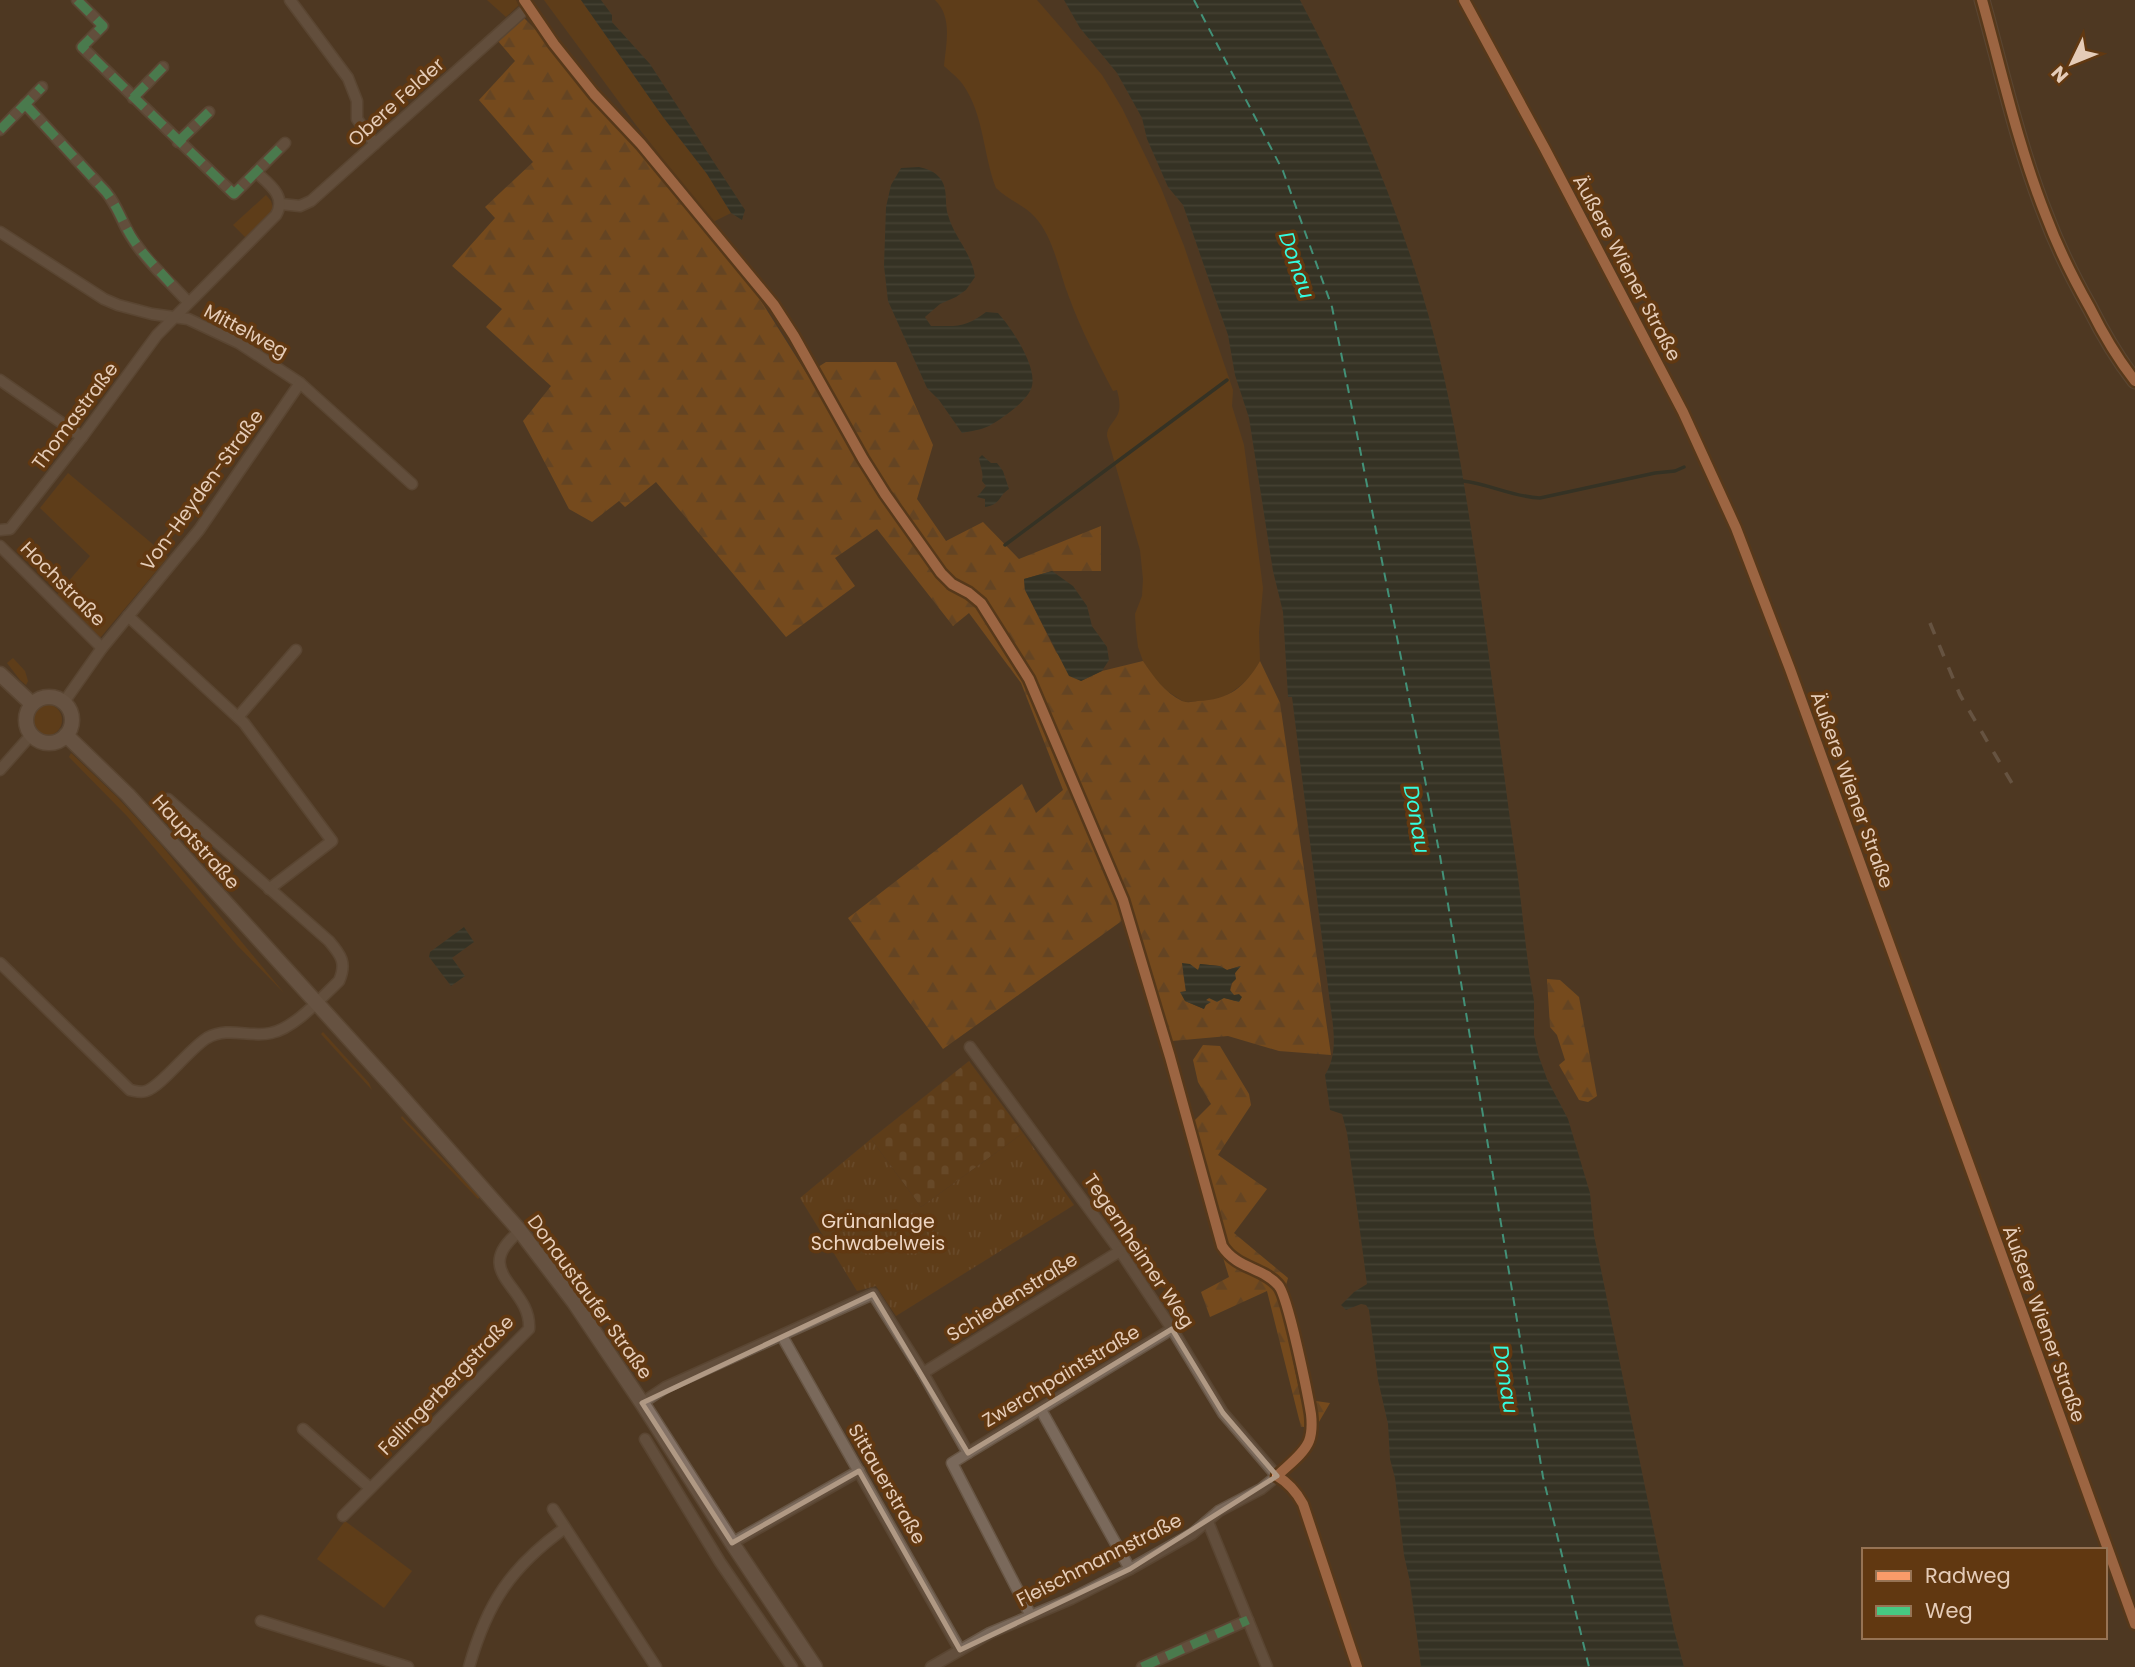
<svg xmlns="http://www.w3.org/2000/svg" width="2135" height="1667" font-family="Poppins,sans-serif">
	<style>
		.green { fill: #72430f }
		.forest { fill: url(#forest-firs); fill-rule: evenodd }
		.cemetery { fill: url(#cemetery-stones) }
		.park { fill: url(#park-tufts) }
		.water { fill: url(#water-rules) }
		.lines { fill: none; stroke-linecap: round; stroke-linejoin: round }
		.stream { stroke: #172c27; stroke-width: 3.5 }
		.ferry { stroke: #34fce0; stroke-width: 2; stroke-dasharray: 9 7; stroke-linecap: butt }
		.street-casing { stroke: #685645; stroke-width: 13 }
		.secondary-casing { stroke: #685645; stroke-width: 17 }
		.street { stroke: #7a695b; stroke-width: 10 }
		.secondary { stroke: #847266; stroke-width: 14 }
		.rail { stroke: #847466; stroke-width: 3.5; stroke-dasharray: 12 12; stroke-linecap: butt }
		.quiet { stroke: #46c982; stroke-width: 9; stroke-dasharray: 18 9; stroke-linecap: butt }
		.cycleway-casing { stroke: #613811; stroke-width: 15 }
		.cycleway { stroke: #fa9b69; stroke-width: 10 }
		.marked { fill: none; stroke: #b09984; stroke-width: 5; stroke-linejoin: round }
		.labels { text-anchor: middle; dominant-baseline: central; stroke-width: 7; stroke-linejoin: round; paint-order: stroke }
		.street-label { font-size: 19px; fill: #e5ccb8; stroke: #613811 }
		.park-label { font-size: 19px; fill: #efd6c3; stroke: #613811 }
		.water-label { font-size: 21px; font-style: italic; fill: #34fce0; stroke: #613811 }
	</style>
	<defs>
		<pattern id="forest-firs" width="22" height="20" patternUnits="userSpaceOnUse" patternTransform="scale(1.75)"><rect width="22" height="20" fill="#a56117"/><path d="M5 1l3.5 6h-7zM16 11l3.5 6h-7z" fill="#7f5324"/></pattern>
		<pattern id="cemetery-stones" width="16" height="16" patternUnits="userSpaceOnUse" patternTransform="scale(1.75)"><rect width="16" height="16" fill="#72430f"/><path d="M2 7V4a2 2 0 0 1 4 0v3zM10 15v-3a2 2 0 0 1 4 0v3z" fill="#865d30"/></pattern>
		<pattern id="park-tufts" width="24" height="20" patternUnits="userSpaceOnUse" patternTransform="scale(1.75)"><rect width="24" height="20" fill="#72430f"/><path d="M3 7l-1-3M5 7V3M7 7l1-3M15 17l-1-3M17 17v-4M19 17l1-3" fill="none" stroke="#865d30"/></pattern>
		<pattern id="water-rules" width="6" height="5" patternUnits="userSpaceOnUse" patternTransform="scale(1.75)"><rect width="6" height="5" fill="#172c27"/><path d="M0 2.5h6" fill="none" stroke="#394944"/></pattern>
	</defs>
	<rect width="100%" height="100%" fill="#4f3923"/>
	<g class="green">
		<polygon points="487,0 516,0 519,5 506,17"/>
		<polygon points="544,0 581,0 663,117 707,174 731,213 713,222 636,125"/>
		<path d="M935,0H1037L1102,75L1122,108L1161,188L1184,246L1233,390L1232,406L1244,445L1263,588L1259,632L1260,661L1252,675L1240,686L1226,696L1215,701L1184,702L1167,691L1152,676L1143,661L1138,647L1136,630L1135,614L1142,596L1143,579L1140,550L1107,436C1107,426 1114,423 1118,414C1121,406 1119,398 1117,390L1113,391C1097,360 1081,330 1069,297C1059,272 1054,238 1035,217C1024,205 1008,200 996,188C984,157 984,120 967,91C962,81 953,74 944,66C946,44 953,17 935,0Z"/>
		<polygon points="266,195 271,201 273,208 268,216 247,239 233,225"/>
		<polygon points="68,473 168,557 100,638 56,596 90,556 40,508"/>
		<polygon points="13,658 25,671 28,681 26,685 20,680 7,663"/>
		<circle cx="46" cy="720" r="16"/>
		<polygon points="71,753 117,797 162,846 284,993 237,945 127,816 69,757"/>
		<polygon points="323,1032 369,1083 372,1090 321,1034"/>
		<polygon points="402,1116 480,1197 478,1199 401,1118"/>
		<polygon points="345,1521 412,1571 384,1608 317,1559"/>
	</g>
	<g class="forest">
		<path d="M524,18L543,37L584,92L637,149L756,293L807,374L826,362H896L933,445L917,499L946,541L983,522L1019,559L1101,526V571H1052L1024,579L1025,590L1056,652L1081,681L1102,671L1143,661C1153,676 1165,693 1182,701C1187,703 1192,702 1198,701C1229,700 1245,687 1260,661L1280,703L1331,1055L1279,1051L1228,1036L1161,1042L1123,920L943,1049L848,918L1022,784L1036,813L1063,790L1021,683L969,613L953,626L877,529L835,558L855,586L786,637L656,482L625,507L619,501L592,522L569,509L523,421L551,386L486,327L502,309L452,266L495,218L485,207L533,162L479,100L515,61L498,41ZM1200,964L1219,966L1227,970L1240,966L1235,973L1230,991L1235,1001C1227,998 1214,995 1205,1000L1204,1009L1185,1001L1181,992H1186L1183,972L1195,969L1199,970Z"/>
		<polygon points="1547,979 1560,980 1579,997 1597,1096 1588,1102 1579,1100 1559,1065 1565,1060 1557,1035 1550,1027"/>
		<polygon points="1203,1045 1220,1046 1249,1094 1251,1105 1218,1155 1267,1189 1234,1233 1288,1278 1281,1303 1301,1399 1330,1403 1316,1427 1301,1427 1267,1291 1210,1317 1201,1292 1229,1277 1184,1131 1211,1104 1198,1082 1193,1060"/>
	</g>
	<polygon class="cemetery" points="969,1061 1023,1133 921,1207 871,1139"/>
	<polygon class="park" points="1023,1133 1074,1205 896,1316 876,1286 857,1291 800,1198 871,1139 921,1207"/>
	<g class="water">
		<polygon points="581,0 601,0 612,15 612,22 650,64 745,210 742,220 731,213 707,174 663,117"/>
		<path d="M1064,0H1300C1371,134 1427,277 1454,426C1481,574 1496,722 1517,870C1523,914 1526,958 1534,1001V1035L1539,1057L1547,1079L1568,1119L1590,1193L1594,1235L1674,1630L1684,1667H1421L1410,1582L1404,1555L1395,1478L1390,1459L1388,1424L1378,1380L1369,1310L1366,1305L1361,1304L1346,1310L1341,1305L1354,1292L1367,1284L1347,1133L1342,1114L1330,1110L1325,1075C1340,1051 1332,1022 1329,995L1292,697H1288L1283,612L1273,571L1249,418L1235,375L1228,335L1183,205L1168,187L1147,139L1142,118L1117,73L1080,28Z"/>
		<path d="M919,167C927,169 934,171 939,177C949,188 944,202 948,215C954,237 972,253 975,277L966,290L956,297L940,304L925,317L931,326C957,326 965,328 986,312L998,313C1011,327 1037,366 1032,386C1029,400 1002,419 989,426C981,430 971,431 962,433L939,400L927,388L888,301L884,266L886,207L891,185L901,168Z"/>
		<path d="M982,455L991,463H997L1003,471L1009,489C997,497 1002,504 985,507V499L977,497L986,486L982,481C984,473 980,467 979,458Z"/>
		<polygon points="1052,571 1073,586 1087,606 1092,626 1107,647 1109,660 1102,671 1081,681 1069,676 1025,590 1024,579"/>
		<polygon points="464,927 474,942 452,958 465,976 451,986 429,957 430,952"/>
		<polygon points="1182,963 1190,964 1198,970 1200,964 1220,966 1227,970 1241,966 1235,973 1236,979 1231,984 1230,990 1234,995 1239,994 1242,997 1239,1002 1224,998 1217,1002 1209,998 1206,1000 1211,1002 1206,1005 1204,1009 1185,1001 1180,992 1186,991"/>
	</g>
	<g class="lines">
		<g class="stream">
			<path d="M1463,481C1490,484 1513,497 1540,498L1655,473L1675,471L1684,467"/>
			<polyline points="1005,545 1227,380"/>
		</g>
		<polyline class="ferry" points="1194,0 1283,171 1332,307 1440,856 1543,1477 1589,1667"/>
		<g class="street-casing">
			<g id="street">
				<polyline points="77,0 103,26 82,47 234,194 285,143"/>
				<polyline points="290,0 348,78 357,101 357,119 375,144"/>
				<polyline points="1464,0 1545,149 1683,412 1736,528 1790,669 2135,1624"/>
				<polyline points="133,98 163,67"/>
				<path d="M25,104L106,192C117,205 121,220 130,235C145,260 169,281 188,302"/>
				<polyline points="0,130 42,87"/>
				<polyline points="178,142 209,112"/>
				<polyline points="281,204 300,206 311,201 528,7 524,0"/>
				<polyline points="0,232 104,299 118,305 152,314 188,319 239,343 300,383 412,484"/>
				<polyline points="0,380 82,437"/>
				<path d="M0,530L10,529L82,437L157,335L276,215C287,196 269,184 256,172"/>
				<polyline points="0,546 102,648"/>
				<polyline points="128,616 244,723 332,841 269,889"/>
				<polyline points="64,702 102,648 199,530 300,383"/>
				<polyline points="238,717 296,650"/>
				<polyline points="0,770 31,735"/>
				<path d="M0,963L130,1090C136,1091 141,1093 146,1091C161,1087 190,1048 207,1038C229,1026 249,1038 271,1033C295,1028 321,998 339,981C347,963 341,955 329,941L168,799"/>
				<path d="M970,1047L1120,1251L1172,1329L1223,1413L1277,1476C1289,1483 1296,1491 1303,1504L1357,1667"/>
				<polyline points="782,1336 960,1650"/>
				<polyline points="923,1373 1120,1251"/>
				<polyline points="642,1403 666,1387 873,1294 923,1373 968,1453 952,1463 1031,1616"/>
				<polyline points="1041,1410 1130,1569"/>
				<polyline points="303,1429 370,1488"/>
				<polyline points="645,1439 720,1562 792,1667"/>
				<polyline points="968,1453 1172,1329"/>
				<polyline points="553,1509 656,1667"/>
				<path d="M343,1516L529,1329C532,1286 468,1273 520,1231"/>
				<polyline points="1208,1522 1267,1667"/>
				<polyline points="732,1543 859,1471"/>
				<polyline points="261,1621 408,1667"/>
				<path d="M469,1667C487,1603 511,1567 565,1528"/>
				<polyline points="931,1667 990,1633 1071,1599 1130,1569 1192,1534 1219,1511 1261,1489 1277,1476"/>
				<polyline points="1142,1667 1248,1620"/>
			</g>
		</g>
		<g class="secondary-casing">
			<g id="secondary">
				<path d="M1982,0C2002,72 2018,146 2046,216C2058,248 2073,278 2090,308C2103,334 2117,358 2135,381"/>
				<polyline points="0,674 32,704"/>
				<circle cx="49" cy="720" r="23"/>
				<polyline points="66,735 128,795 392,1086 520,1231 574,1302 642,1403 732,1543 815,1667"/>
			</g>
		</g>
		<use href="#street" class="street"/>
		<use href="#secondary" class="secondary"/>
		<polyline class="rail" points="1930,623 1960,695 2013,785"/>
		<g class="quiet">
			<polyline points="77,0 103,26 82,47 234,194 285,143"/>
			<polyline points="133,98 163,67"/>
			<path d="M25,104L106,192C117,206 122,221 131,236C142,254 158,269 171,284"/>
			<polyline points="0,130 42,87"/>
			<polyline points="178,142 209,112"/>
			<polyline points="1142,1667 1248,1620"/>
		</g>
		<g class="cycleway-casing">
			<g id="cycleway">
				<path d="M524,0L554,44L594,94L641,144L774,305L794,336L863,459L885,494L941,573L952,584L969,593L981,603L1029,679L1123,900L1170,1057L1222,1246C1237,1269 1262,1267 1278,1285C1288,1295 1308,1396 1311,1414C1312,1423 1312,1433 1309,1441C1304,1454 1287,1466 1277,1476C1289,1483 1296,1491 1303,1504L1357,1667"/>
				<polyline points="1464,0 1545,149 1683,412 1736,528 1790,669 2135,1624"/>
				<path d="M1982,0C2002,72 2018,146 2046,216C2058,248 2073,278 2090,308C2103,334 2117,358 2135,381"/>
			</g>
		</g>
		<use href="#cycleway" class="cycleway"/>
	</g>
	<path d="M0 0H2135V1667H0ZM873,1294L968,1453L1172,1329L1223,1413L1277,1476L1130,1569L960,1650L859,1471L732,1543L642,1403Z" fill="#4f3923" fill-opacity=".55" fill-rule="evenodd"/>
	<path class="marked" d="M873,1294L968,1453L1172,1329L1223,1413L1277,1476L1130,1569L960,1650L859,1471L732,1543L642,1403Z"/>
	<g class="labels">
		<g class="street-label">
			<text transform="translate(396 102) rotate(-42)">Obere Felder</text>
			<text transform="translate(1627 268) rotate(62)">Äußere Wiener Straße</text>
			<text transform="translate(246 331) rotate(28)">Mittelweg</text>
			<text transform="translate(75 416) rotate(-53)">Thomastraße</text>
			<text transform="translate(202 490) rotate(-54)">Von-Heyden-Straße</text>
			<text transform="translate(63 584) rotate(45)">Hochstraße</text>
			<text transform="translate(1852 790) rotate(70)">Äußere Wiener Straße</text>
			<text transform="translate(196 842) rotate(48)">Hauptstraße</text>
			<text transform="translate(1139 1251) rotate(56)">Tegernheimer Weg</text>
			<text transform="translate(590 1297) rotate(54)">Donaustaufer Straße</text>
			<text transform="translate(1012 1297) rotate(-32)">Schiedenstraße</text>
			<text transform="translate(2044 1324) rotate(70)">Äußere Wiener Straße</text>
			<text transform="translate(1061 1376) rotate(-31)">Zwerchpaintstraße</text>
			<text transform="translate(446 1385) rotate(-46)">Fellingerbergstraße</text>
			<text transform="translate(887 1484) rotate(60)">Sittauerstraße</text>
			<text transform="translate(1099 1560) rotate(-27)">Fleischmannstraße</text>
		</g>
		<g class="park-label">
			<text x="878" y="1221">Grünanlage<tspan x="878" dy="22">Schwabelweis</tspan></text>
		</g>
		<g class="water-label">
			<text transform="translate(1297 265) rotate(71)">Donau</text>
			<text transform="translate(1417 819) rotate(80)">Donau</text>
			<text transform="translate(1506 1379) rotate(81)">Donau</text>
		</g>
	</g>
	<rect x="1862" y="1548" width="245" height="91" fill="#613811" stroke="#967354" stroke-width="2"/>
	<rect x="1876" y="1571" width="35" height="10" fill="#fa9b69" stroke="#967354" stroke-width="2"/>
	<text x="1925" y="1583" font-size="21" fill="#e5ccb8">Radweg</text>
	<rect x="1876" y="1606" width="35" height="10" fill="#46c982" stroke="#967354" stroke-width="2"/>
	<text x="1925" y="1618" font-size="21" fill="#e5ccb8">Weg</text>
	<g transform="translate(2072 63) rotate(227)" stroke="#613811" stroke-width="5" paint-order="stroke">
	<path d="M0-5L12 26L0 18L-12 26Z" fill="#e5ccb8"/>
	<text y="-10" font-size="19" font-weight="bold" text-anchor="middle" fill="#e5ccb8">N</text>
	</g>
</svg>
